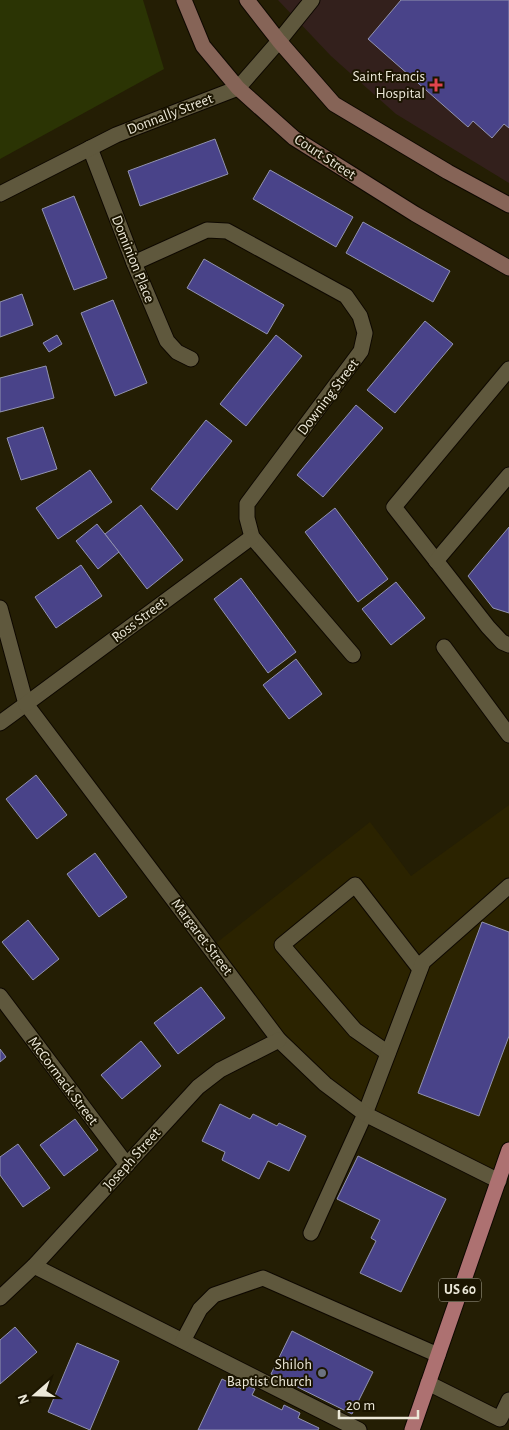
<svg xmlns="http://www.w3.org/2000/svg" width="509" height="1430" font-family="'Alegreya Sans',sans-serif">
	<style>
		.built { fill: #2b2300 }
		.medical { fill: #33201c }
		.green { fill: #2b3404 }
		.building { fill: #494389; stroke: #9293b0 }
		.lines { fill: none; stroke-linecap: round; stroke-linejoin: round }
		.lane-casing { stroke: #0e0800; stroke-width: 17 }
		.street-casing { stroke: #0e0800; stroke-width: 17 }
		.secondary-casing { stroke: #0e0800; stroke-width: 17 }
		.primary-casing { stroke: #0e0800; stroke-width: 17 }
		.lane { stroke: #5f583d; stroke-width: 15 }
		.street { stroke: #5f583d; stroke-width: 15 }
		.secondary { stroke: #866457; stroke-width: 15 }
		.primary { stroke: #ad7171; stroke-width: 15 }
		.health-dot { fill: #e0444e; stroke: #1b1500; stroke-width: 2 }
		.worship-dot { fill: #6b7280; stroke: #1b1500; stroke-width: 2 }
		.labels { text-anchor: middle; dominant-baseline: central; stroke-width: 4; stroke-linejoin: round; paint-order: stroke }
		.shield { fill: #1b1500; stroke: #ada997; stroke-width: 1 }
		.shield-label { font-size: 14px; font-weight: bold; fill: #ece8d8 }
		.poi-label { font-size: 15px; fill: #ece8d8; stroke: #1b1500; text-anchor: end }
		.street-label { font-size: 15px; fill: #ece8d8; stroke: #1b1500 }
	</style>
	<rect width="100%" height="100%" fill="#241e04"/>
	<polygon class="built" points="509,805 509,1150 499,1181 373,1118 279,1040 210,948 370,822 411,876"/>
	<polygon class="medical" points="278,0 509,0 509,183 396,114 331,56"/>
	<polygon class="green" points="0,0 143,0 164,69 0,159"/>
	<g class="building">
		<polygon points="401,0 509,0 509,128 504,124 492,138 473,121 468,127 368,39"/>
		<polygon points="215,139 228,174 140,206 128,171"/>
		<polygon points="270,170 353,217 336,247 253,199"/>
		<polygon points="74,196 107,278 74,290 42,209"/>
		<polygon points="363,222 450,271 433,302 346,253"/>
		<polygon points="204,259 284,305 267,334 187,288"/>
		<polygon points="22,294 33,325 0,337 0,302"/>
		<polygon points="113,300 147,383 115,396 81,313"/>
		<polygon points="425,321 453,344 395,413 367,390"/>
		<polygon points="57,335 62,344 49,352 43,343"/>
		<polygon points="276,335 302,356 246,426 220,404"/>
		<polygon points="46,366 54,398 0,412 0,378"/>
		<polygon points="356,405 383,428 323,497 297,475"/>
		<polygon points="206,420 232,441 177,510 151,489"/>
		<polygon points="43,427 57,469 21,480 7,438"/>
		<polygon points="90,470 112,502 58,539 36,508"/>
		<polygon points="141,505 183,560 147,589 105,534"/>
		<polygon points="335,508 388,579 358,602 305,532"/>
		<polygon points="97,524 119,552 98,569 76,541"/>
		<polygon points="509,527 509,613 493,608 468,576"/>
		<polygon points="81,565 102,596 56,628 35,597"/>
		<polygon points="241,578 296,652 268,673 214,599"/>
		<polygon points="396,582 425,618 391,645 362,609"/>
		<polygon points="296,659 322,694 289,719 263,685"/>
		<polygon points="36,775 67,815 37,839 6,799"/>
		<polygon points="95,853 127,897 99,917 67,874"/>
		<polygon points="28,920 59,959 33,980 2,942"/>
		<polygon points="482,922 509,932 509,1036 479,1116 418,1093"/>
		<polygon points="201,987 225,1018 178,1054 154,1023"/>
		<polygon points="141,1041 161,1066 122,1099 101,1075"/>
		<polygon points="0,1049 6,1057 0,1062"/>
		<polygon points="220,1104 250,1119 253,1114 277,1126 279,1123 306,1136 289,1171 268,1161 259,1179 222,1160 225,1152 202,1141"/>
		<polygon points="75,1119 98,1150 64,1176 40,1145"/>
		<polygon points="18,1144 50,1188 23,1207 0,1175 0,1157"/>
		<polygon points="358,1156 446,1199 401,1292 360,1273 376,1241 371,1238 380,1220 337,1199"/>
		<polygon points="15,1327 37,1352 0,1384 0,1340"/>
		<polygon points="292,1331 373,1372 352,1414 271,1374"/>
		<polygon points="77,1343 119,1361 90,1430 48,1412"/>
		<polygon points="222,1379 242,1389 244,1384 255,1389 252,1395 282,1410 284,1405 300,1413 298,1418 319,1428 318,1430 198,1430"/>
	</g>
	<g class="lines">
		<g class="lane-casing">
			<g id="lane">
				<polyline points="509,369 394,507 488,627 502,642 509,645"/>
				<polyline points="436,561 509,475"/>
				<polyline points="444,647 509,735"/>
				<polyline points="0,723 26,704"/>
				<polyline points="388,1053 355,1030 282,945 355,885 420,969"/>
				<polyline points="311,1233 365,1114 423,962 509,886"/>
				<polyline points="34,1266 359,1430"/>
				<polyline points="183,1341 200,1309 214,1295 263,1278 438,1355"/>
				<polyline points="428,1383 500,1419 509,1400"/>
			</g>
		</g>
		<g class="street-casing">
			<g id="street">
				<polyline points="90,148 134,263 167,341 177,352 191,359"/>
				<polyline points="0,194 116,135 238,88 279,41 312,0"/>
				<polyline points="134,263 207,230 227,231 346,296 360,316 365,333 361,351 247,504 247,518 252,537 353,655"/>
				<polyline points="0,608 26,704 279,1040 325,1084 365,1114 499,1181"/>
				<polyline points="26,704 252,537"/>
				<polyline points="0,996 127,1165"/>
				<polyline points="0,1298 34,1266 198,1087 220,1070 279,1040"/>
			</g>
		</g>
		<g class="secondary-casing">
			<g id="secondary">
				<polyline points="184,0 203,46 238,88 294,138 415,214 509,268"/>
				<polyline points="247,0 279,41 334,104 448,172 509,205"/>
			</g>
		</g>
		<g class="primary-casing">
			<polyline id="primary" points="412,1430 509,1150"/>
		</g>
		<use href="#lane" class="lane"/>
		<use href="#street" class="street"/>
		<use href="#secondary" class="secondary"/>
		<use href="#primary" class="primary"/>
	</g>
	<path class="health-dot" d="M433.5 77.5h5v5h5v5h-5v5h-5v-5h-5v-5h5z"/>
	<circle class="worship-dot" cx="322" cy="1373" r="5"/>
	<g class="labels">
		<rect class="shield" x="439" y="1278.5" width="42" height="23" rx="4"/>
		<g class="shield-label">
			<text x="460" y="1290">US 60</text>
		</g>
		<g class="poi-label">
			<text x="425" y="76">Saint Francis<tspan x="425" dy="17">Hospital</tspan></text>
			<text x="312" y="1364">Shiloh<tspan x="312" dy="17">Baptist Church</tspan></text>
		</g>
		<g class="street-label">
			<text transform="translate(170 114) rotate(-21)">Donnally Street</text>
			<text transform="translate(325 157) rotate(33)">Court Street</text>
			<text transform="translate(133 259) rotate(68)">Dominion Place</text>
			<text transform="translate(328 397) rotate(-53)">Downing Street</text>
			<text transform="translate(139 620) rotate(-37)">Ross Street</text>
			<text transform="translate(202 937) rotate(53)">Margaret Street</text>
			<text transform="translate(63 1081) rotate(53)">McCormack Street</text>
			<text transform="translate(132 1159) rotate(-48)">Joseph Street</text>
		</g>
	</g>
	<g transform="translate(35 1395) rotate(250)" stroke="#1b1500" stroke-width="4" paint-order="stroke">
	<path d="M0-4L9 19L0 12L-9 19Z" fill="#ece8d8"/>
	<text y="-8" font-size="14" font-weight="bold" text-anchor="middle" fill="#ece8d8">N</text>
	</g>
	<path d="M339 1410v8h79v-8" fill="none" stroke="#ece8d8" stroke-width="2.5"/>
	<text x="346" y="1410" font-size="15" fill="#ece8d8" stroke="#1b1500" stroke-width="4" paint-order="stroke">20 m</text>
</svg>
